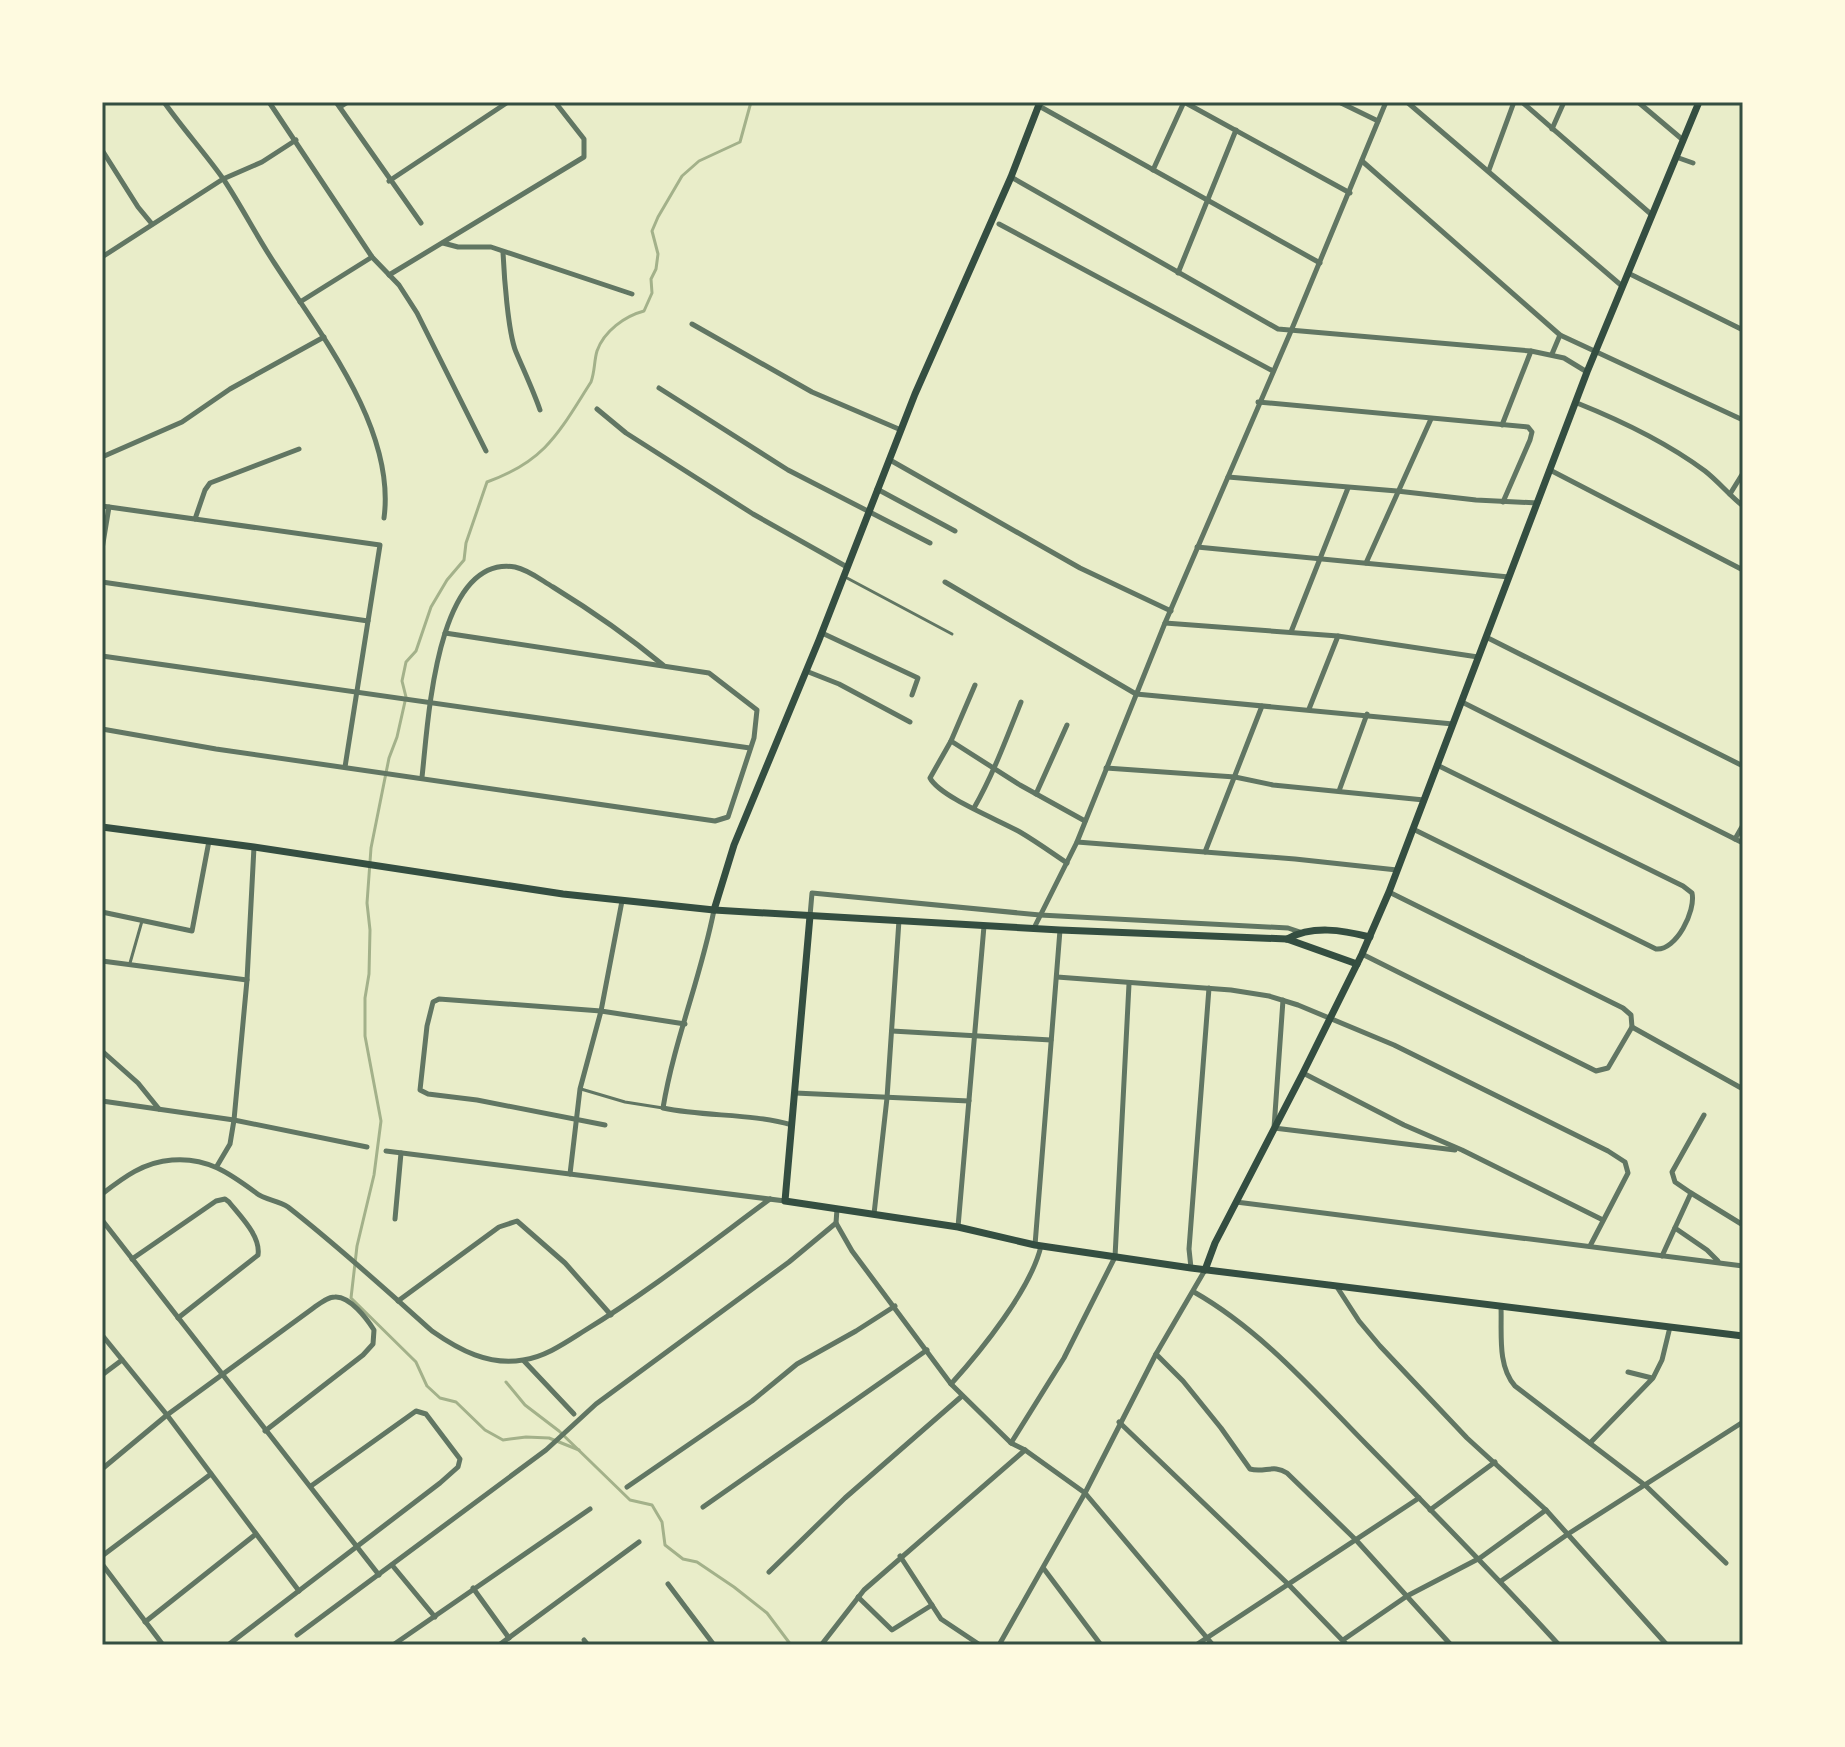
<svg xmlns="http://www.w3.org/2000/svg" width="1845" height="1747" font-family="Karla,sans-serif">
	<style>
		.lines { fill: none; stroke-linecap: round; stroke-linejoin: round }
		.stream { stroke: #a3b18a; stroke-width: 3 }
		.service { stroke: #617663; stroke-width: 3 }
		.minor { stroke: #617663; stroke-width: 5 }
		.secondary { stroke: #344e41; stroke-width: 7 }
		.neatline { fill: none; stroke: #344e41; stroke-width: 3 }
	</style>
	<rect width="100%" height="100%" fill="#e9edc9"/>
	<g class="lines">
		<g class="stream">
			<polyline points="506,1382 525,1405 559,1431 630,1500 652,1505 662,1522 665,1545 683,1559 697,1562 734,1587 767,1613 791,1645"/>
			<path d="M579,1450L549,1438L526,1437L503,1440L485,1430L456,1402L440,1398L427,1386L416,1362L351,1298L357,1246L374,1175L381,1121L365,1036V998L369,974L370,930L367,903L371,848L389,758L397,737L406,697L402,681L406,662L416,651L431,607L447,580L464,560L466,543L487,482C546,461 559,432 591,382C595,371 594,361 597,351C604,331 625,316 644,311L652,293L651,279L656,269L658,254L652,231L658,217L682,176L699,161L740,142L751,102"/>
		</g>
		<g class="service">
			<polyline points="847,578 952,634"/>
			<polyline points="130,963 142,921"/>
			<polyline points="581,1089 625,1102 663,1108"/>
		</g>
		<g class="minor">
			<path d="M164,102C183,129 205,153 224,180C242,207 257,237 275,264C321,335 396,429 384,518"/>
			<polyline points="269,102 372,257 399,285 417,313 486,451"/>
			<polyline points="336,102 421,223"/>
			<polyline points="1184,102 1350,193"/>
			<polyline points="1339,102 1378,121"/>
			<polyline points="1407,102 1622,286"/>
			<polyline points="1522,102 1652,215"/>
			<polyline points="1638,102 1683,140"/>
			<polyline points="1039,106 1320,263"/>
			<polyline points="340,107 348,102"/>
			<polyline points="1552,129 1564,102"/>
			<polyline points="102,150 138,207 152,224"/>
			<polyline points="1676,157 1693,163"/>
			<polyline points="1362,161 1560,335 1743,420"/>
			<polyline points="1153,170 1184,102"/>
			<polyline points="1489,170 1514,102"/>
			<polyline points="1011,177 1278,329 1531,351 1564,358 1587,372"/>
			<polyline points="389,181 508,102"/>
			<polyline points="999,224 1273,371"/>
			<polyline points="443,243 458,247 491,247 632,294"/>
			<path d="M503,252C504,274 508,333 516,352C524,371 533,390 540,410"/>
			<polyline points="102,257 223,179 262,162 296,140"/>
			<polyline points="1178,273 1236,130"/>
			<polyline points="1628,273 1743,330"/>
			<polyline points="389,275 584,157 584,139 555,102"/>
			<polyline points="300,302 372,257"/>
			<polyline points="692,324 812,392 901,430"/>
			<polyline points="1552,354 1560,335"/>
			<polyline points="659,388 788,470 930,543"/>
			<polyline points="1258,402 1528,427 1532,432 1530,440 1503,502"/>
			<path d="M1577,403C1622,421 1666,442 1705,471C1719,482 1729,495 1743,506"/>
			<polyline points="597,409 626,433 753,514 847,567"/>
			<polyline points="1502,425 1531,351"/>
			<polyline points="102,457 182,422 230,389 324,337"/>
			<polyline points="890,460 1080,568 1171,611"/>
			<polyline points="1550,470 1743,570"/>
			<polyline points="1228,477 1397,491 1476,500 1538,503"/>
			<polyline points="877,489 955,531"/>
			<polyline points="1730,494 1743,473"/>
			<polyline points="102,506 380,545 345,767"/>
			<polyline points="195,519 205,490 210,483 299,449"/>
			<polyline points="1197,547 1509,577"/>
			<polyline points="102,549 109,507"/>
			<polyline points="1366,563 1431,419"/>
			<polyline points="102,582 368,621"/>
			<polyline points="945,582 1136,694 1453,724"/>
			<polyline points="1165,623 1338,636 1478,657"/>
			<polyline points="1291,632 1348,488"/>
			<polyline points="822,633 918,678 912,695"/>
			<polyline points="1486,637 1743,766"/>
			<polyline points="102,656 750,748"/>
			<polyline points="806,671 839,684 910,722"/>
			<path d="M975,685L951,741L930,778C940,797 999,820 1020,832C1037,842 1052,853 1067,863"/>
			<polyline points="1462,702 1743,843"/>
			<polyline points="1309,709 1338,636"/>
			<polyline points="102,729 216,749 715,821 728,817 754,738 757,710 709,673 445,633"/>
			<polyline points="951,741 1020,785 1085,821"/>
			<polyline points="1106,768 1235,777 1273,785 1424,800"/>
			<path d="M422,777C428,726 435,554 515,567C529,570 541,580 553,587C592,611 628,636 663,665"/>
			<polyline points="1339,791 1367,714"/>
			<polyline points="1036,794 1067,725"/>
			<path d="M974,808C993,775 1007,737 1021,702"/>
			<path d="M1413,829L1656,949C1676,951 1696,911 1692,893L1683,886L1437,765"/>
			<polyline points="1735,839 1743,825"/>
			<polyline points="1077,842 1295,859 1397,870"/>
			<polyline points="1205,852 1262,706"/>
			<path d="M714,910C701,977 674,1041 663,1108C706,1117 750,1113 792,1125"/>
			<polyline points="102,912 192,931 209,841"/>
			<polyline points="810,916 812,893 1040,915 1288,928 1300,932"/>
			<polyline points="1034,928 1077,842 1165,623 1291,331 1386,102"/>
			<polyline points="1362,954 1596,1071 1608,1068 1632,1027 1631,1015 1623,1008 1389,892"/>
			<polyline points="102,961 247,980"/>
			<polyline points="1057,977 1231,990 1269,996 1298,1005 1394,1045 1608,1151 1625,1162 1628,1173 1590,1246"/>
			<polyline points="1283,1000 1274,1128 1455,1150"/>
			<polyline points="1632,1027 1743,1089"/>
			<polyline points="892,1031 1051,1040"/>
			<polyline points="102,1051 138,1083 159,1109"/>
			<polyline points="1303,1073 1404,1125 1462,1150 1603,1220"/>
			<polyline points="795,1093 969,1101"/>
			<polyline points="102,1101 234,1120 367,1147"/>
			<polyline points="605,1125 477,1100 428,1094 420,1090 427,1026 433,1002 439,999 601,1011 685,1024"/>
			<polyline points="386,1151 785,1201"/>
			<polyline points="217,1166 230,1144 234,1120 247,980 254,847"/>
			<polyline points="570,1174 580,1089 601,1011 622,901"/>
			<polyline points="1691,1193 1675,1182 1672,1172 1704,1115"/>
			<path d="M102,1194C124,1177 144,1162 172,1160C207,1157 229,1173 255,1192C264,1200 278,1200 288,1207C338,1246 385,1289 432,1331C459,1350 489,1366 523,1360C545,1357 565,1343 584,1331C648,1292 709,1244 770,1199"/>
			<polyline points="1236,1202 1743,1266"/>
			<polyline points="837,1209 836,1223 852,1251 951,1384 1011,1443 1025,1450 1085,1493 1213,1645"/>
			<polyline points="874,1214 887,1098 899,920"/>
			<polyline points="395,1219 401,1153"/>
			<polyline points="102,1220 379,1575"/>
			<polyline points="958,1227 984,926"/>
			<polyline points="1675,1228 1707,1250 1718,1261"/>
			<polyline points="1035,1245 1060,930"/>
			<polyline points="1662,1256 1691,1193 1743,1225"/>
			<path d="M132,1259L216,1201L225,1199L229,1202C240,1216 261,1236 258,1255L178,1318"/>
			<polyline points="1191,1268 1189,1249 1209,988"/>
			<polyline points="1337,1287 1359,1321 1380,1346 1467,1438 1546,1510 1667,1645"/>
			<path d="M1194,1292C1261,1330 1314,1391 1368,1446C1433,1512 1497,1577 1559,1645"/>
			<polyline points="398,1301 499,1227 517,1221 565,1263 611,1315"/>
			<path d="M1501,1306C1502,1332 1497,1366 1515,1386L1646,1486L1726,1563"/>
			<polyline points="102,1335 167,1415 299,1591"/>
			<path d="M1156,1354L1183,1381L1221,1428L1250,1469C1264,1473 1274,1464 1287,1473L1356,1540L1451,1645"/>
			<polyline points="524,1361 574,1414"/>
			<polyline points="1628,1372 1652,1378"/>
			<polyline points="102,1375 122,1360"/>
			<path d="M951,1384C981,1351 1031,1289 1041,1246"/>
			<polyline points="1119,1422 1289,1585 1347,1645"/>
			<polyline points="1011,1443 1064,1358 1115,1257 1129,984"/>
			<polyline points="1590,1443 1653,1378 1662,1360 1670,1327"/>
			<path d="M102,1469L167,1415L312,1309C319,1304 327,1297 335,1297C350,1296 367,1319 374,1330L373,1344L363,1355L265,1431"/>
			<polyline points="627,1487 752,1401 797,1364 856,1331 895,1306"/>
			<polyline points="703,1507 927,1350"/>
			<polyline points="1430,1510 1495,1462"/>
			<polyline points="102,1556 211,1474"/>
			<polyline points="900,1556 941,1619 980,1645"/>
			<polyline points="102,1564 163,1645"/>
			<polyline points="392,1565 435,1617"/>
			<polyline points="1044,1569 1101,1645"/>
			<polyline points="769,1572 845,1498 962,1396"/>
			<polyline points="1501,1581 1568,1534 1743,1422"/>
			<polyline points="668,1584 714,1645"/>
			<polyline points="473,1588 509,1638"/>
			<polyline points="858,1597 892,1630 932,1605"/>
			<polyline points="145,1622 256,1534"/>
			<polyline points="297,1635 546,1450 596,1404 789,1262 836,1223"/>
			<polyline points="584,1640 588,1645"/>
			<polyline points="1343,1640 1407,1596 1480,1558 1546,1510"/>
			<polyline points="822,1644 864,1590 1025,1450"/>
			<polyline points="228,1645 440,1483 458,1467 460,1459 426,1414 416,1411 311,1486"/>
			<polyline points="393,1645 590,1509"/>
			<polyline points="499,1645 639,1542"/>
			<polyline points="999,1645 1085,1493 1156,1354 1205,1270"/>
			<polyline points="1196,1645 1419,1498"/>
		</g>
		<g class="secondary">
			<polyline points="102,827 254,847 563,894 714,910 1060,930 1287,939 1357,964"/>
			<polyline points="714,910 734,845 819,640 915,394 1011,177 1040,102"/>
			<polyline points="810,916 785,1201 958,1227 1035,1245 1191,1268 1743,1336"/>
			<path d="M1287,939C1313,925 1342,930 1370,937"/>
			<polyline points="1205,1270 1215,1243 1303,1073 1362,954 1389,892 1587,372 1699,102"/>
		</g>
	</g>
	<rect width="1845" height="1747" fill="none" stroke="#fefae0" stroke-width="208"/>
	<rect x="104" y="104" width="1637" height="1539" class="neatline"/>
</svg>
